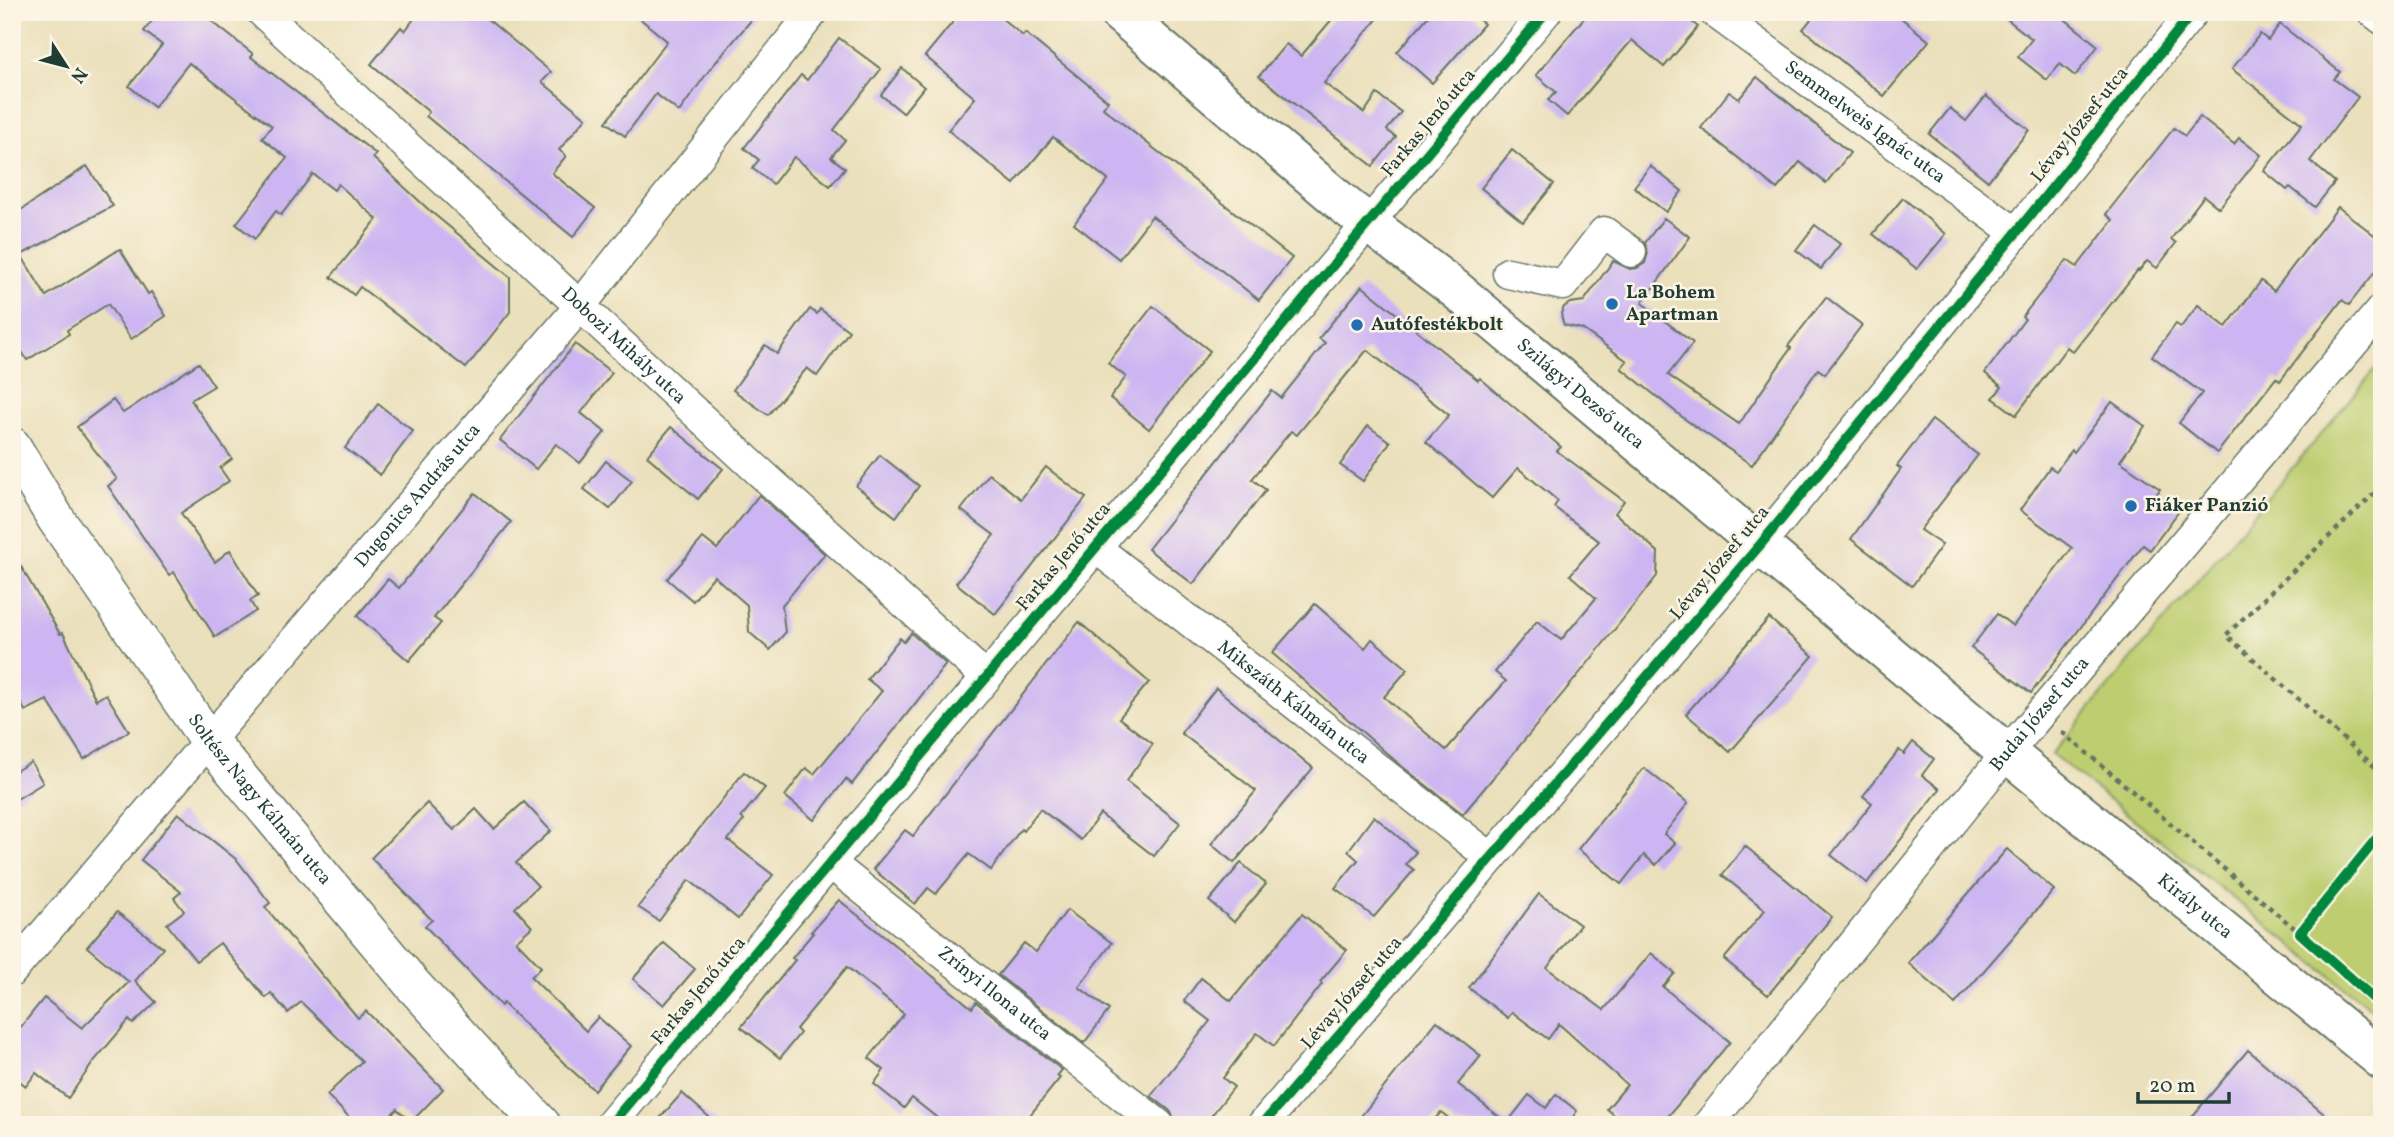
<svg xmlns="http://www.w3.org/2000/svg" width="2394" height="1137" font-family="Vollkorn,serif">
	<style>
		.green { fill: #bdcd6f; stroke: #6e8552; stroke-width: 2 }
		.building { fill: #ccb5f2 }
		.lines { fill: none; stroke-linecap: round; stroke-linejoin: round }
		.minor-casing { stroke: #667664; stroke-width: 33 }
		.tertiary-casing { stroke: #667664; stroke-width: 40 }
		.primary-casing { stroke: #667664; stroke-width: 42 }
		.path { stroke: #667664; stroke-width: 4.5; stroke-dasharray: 5 5; stroke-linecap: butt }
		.minor { stroke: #fff; stroke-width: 30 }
		.tertiary { stroke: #fff; stroke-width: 37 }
		.primary { stroke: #fff; stroke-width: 38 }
		.cycleway-casing { stroke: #fcf5e5; stroke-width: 15 }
		.cycleway { stroke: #00873e; stroke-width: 10 }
		.poi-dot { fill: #1f6fb2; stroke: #fcf5e5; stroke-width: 2.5 }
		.labels { text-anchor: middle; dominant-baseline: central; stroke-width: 5; stroke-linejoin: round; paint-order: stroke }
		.street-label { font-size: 19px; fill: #1f3d34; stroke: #fcf5e5 }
		.poi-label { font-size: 19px; font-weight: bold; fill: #1f3d34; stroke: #fcf5e5; text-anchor: start }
	</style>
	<rect width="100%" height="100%" fill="#fcf5e5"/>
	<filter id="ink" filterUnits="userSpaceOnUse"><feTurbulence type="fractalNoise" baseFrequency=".0143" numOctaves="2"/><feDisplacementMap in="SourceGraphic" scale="14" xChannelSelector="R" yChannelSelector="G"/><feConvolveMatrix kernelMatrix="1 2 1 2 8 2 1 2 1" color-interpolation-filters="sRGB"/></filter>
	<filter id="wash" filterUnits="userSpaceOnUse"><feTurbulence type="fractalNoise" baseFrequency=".00686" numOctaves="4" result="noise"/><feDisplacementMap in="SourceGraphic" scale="28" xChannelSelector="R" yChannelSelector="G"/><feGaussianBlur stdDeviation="1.57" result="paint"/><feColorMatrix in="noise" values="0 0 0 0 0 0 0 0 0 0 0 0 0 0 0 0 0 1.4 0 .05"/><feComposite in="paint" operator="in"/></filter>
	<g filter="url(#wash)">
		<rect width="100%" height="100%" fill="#ebe0bc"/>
		<polygon class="green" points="2382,361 2382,1017 2052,754"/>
		<g id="blocks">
			<g class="building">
				<polygon points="159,12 200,12 253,54 251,57 376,154 373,158 429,210 510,277 510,312 466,368 360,287 354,295 331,277 377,219 338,184 334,190 313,174 281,215 276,211 255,239 236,224 287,158 262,138 272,126 189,63 154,107 129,86 162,45 144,31"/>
				<polygon points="419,12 479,12 551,72 542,82 586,118 559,150 566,156 552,173 595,208 573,237 426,116 429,112 371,64 401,27 405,31"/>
				<polygon points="632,12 758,12 710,69 679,112 656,94 625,136 606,122 667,41"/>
				<polygon points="961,12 994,12 1023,36 1025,33 1108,101 1103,108 1292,258 1259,300 1152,216 1119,259 1074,224 1108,180 1053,137 1014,184 948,130 975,98 925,56"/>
				<polygon points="1338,12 1383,12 1324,83 1364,113 1377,94 1401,112 1387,130 1396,137 1373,166 1259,76 1286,44 1301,56"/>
				<polygon points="1432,12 1470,12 1484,24 1432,83 1397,52"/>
				<polygon points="1589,12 1680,12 1698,27 1664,67 1632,40 1567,116 1548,100 1556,92 1536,75"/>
				<polygon points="1817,12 1894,12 1929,41 1884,96 1803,29"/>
				<polygon points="1998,12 2056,12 2098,46 2075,76 2060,64 2047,80 2018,57 2032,39"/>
				<polygon points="2280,24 2340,72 2334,79 2358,97 2310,161 2335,182 2315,207 2290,187 2287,190 2264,171 2302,124 2232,69 2260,34 2268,40"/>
				<polygon points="839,38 881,69 834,130 845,140 831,157 845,168 830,186 794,157 773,184 752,168 759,160 744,148 801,75 807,80"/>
				<polygon points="902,68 924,87 903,113 881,95"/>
				<polygon points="1757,77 1850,153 1826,183 1800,162 1777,189 1701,128 1729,92 1739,99"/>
				<polygon points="1986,96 2029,130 1988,181 1929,134 1950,108 1966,121"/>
				<polygon points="2200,117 2234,144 2239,138 2261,155 2219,208 2204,196 2171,239 2176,243 2157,268 2147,261 2139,271 2138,270 2073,352 2067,347 2016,415 1993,398 2002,387 1985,373 2025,319 2022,317 2067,260 2077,267 2113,220 2106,214 2174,128 2185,136"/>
				<polygon points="1512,150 1554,184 1523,222 1481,188"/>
				<polygon points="87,166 113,206 21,255 46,296 120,249 148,294 151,292 166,316 131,339 108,304 67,330 69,334 27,360 12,335 12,216"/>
				<polygon points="1650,166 1682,191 1666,212 1634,187"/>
				<polygon points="1903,198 1946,234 1917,269 1873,234"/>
				<polygon points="2338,207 2382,241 2382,263 2349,305 2342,300 2280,381 2276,378 2217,453 2179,423 2202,393 2152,356 2176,324 2181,327 2198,305 2226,327 2261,281 2274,291"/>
				<polygon points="1664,218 1690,237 1642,303 1693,343 1668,375 1739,424 1791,348 1788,346 1826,297 1862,325 1825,374 1818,369 1752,465 1686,420 1621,368 1627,361 1582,329 1564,325 1562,319 1561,313 1564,307 1570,303 1584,301 1613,261 1630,269 1637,268 1645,263 1648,253 1645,243"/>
				<polygon points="1815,225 1840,244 1821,269 1796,250"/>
				<polygon points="1362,286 1478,380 1480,378 1561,447 1557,451 1624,501 1615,513 1658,552 1657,576 1588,663 1463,814 1399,764 1272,653 1315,604 1365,648 1372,639 1408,669 1384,697 1446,750 1506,681 1495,672 1537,621 1561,640 1596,598 1570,575 1599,541 1554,507 1558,501 1518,468 1492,498 1426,442 1449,415 1367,350 1297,435 1291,431 1252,479 1266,490 1193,584 1148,549 1272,391 1281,398 1325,343 1319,338"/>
				<polygon points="1153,306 1210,351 1149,429 1110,398 1126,377 1108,363"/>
				<polygon points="810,309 817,314 820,309 849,331 817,376 807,368 768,415 733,390 765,345 777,354"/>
				<polygon points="575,344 612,373 581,413 605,432 580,463 556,444 536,469 500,440"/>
				<polygon points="199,363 214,386 191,400 232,459 220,468 229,481 181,513 215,562 230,550 258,596 250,601 256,611 215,637 174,572 169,575 108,486 117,479 77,427 113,400 123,413"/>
				<polygon points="2112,402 2145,426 2120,461 2160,489 2156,495 2179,511 2150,550 2143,545 2031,693 1971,648 1997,614 2013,626 2072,548 2020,510 2050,467 2056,471 2072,450 2074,452"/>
				<polygon points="378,404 413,431 380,475 345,448"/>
				<polygon points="1932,420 1978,455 1920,530 1942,545 1912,586 1851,539 1901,469 1897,466"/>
				<polygon points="1368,426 1390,442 1363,481 1340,465"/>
				<polygon points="671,427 723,469 698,499 647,456"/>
				<polygon points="880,455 919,486 896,517 856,486"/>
				<polygon points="606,461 632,481 610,509 584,489"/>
				<polygon points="1046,467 1086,498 995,614 956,583 994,535 961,510 989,474 1021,499"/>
				<polygon points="475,493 511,522 434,618 441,623 409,661 357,616 388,579 399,588"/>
				<polygon points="759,495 825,554 782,605 785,633 770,650 749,632 747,605 714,576 693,601 667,579 703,538 717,549"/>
				<polygon points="12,551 60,634 63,633 96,700 106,694 129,731 84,759 47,700 25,711 12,684"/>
				<polygon points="1769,618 1813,656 1730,752 1686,714"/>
				<polygon points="1079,622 1149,682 1119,718 1153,744 1126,781 1180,823 1154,856 1100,814 1081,840 1040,809 1023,831 1021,829 991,870 969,854 936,894 928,888 915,904 873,869 905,830 913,836"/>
				<polygon points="911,633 946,664 852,784 846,779 814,820 785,796 806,768 814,774 882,691 867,679 900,638 904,642"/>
				<polygon points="1216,688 1313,768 1234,863 1211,844 1256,791 1181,733"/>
				<polygon points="1913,742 1934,759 1922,775 1940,789 1867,883 1831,855 1872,803 1863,796 1899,750 1904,754"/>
				<polygon points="31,762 43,783 12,802 12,773"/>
				<polygon points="1644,768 1688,803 1664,834 1675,843 1656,865 1644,855 1621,884 1578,849"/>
				<polygon points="744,772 765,788 741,817 744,820 728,840 773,875 738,919 689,880 659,921 638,907"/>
				<polygon points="524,802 551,831 516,863 538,886 515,908 532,927 516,941 541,967 531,977 586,1031 598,1017 631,1046 594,1090 568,1067 503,1003 501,1006 425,926 432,920 371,858 427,803 454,830 476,809 494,829"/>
				<polygon points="178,813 237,860 270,903 265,907 358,1018 366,1011 443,1089 411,1122 397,1109 381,1125 357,1125 327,1095 362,1061 301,1002 288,1013 271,993 266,998 220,943 196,961 167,924 184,911 174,898 181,892 141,860"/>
				<polygon points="1374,816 1416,852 1406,864 1414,870 1374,917 1335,888 1358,860 1348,851"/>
				<polygon points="1745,846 1832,917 1768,995 1724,959 1765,910 1722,875"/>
				<polygon points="2007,849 2054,890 1955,1004 1908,963"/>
				<polygon points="1241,863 1266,884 1234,922 1209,901"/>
				<polygon points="1539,894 1580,925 1547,968 1604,1010 1651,953 1675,973 1663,987 1730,1042 1661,1125 1626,1125 1607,1109 1627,1085 1559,1024 1548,1039 1512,1012 1508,1018 1469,988"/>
				<polygon points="839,900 972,1008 976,1002 1062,1070 1057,1076 1060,1078 1022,1125 946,1125 912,1098 904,1108 874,1084 884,1070 869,1058 904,1014 847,967 796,1029 800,1033 780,1058 741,1027 795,960 792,958 813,933 811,932"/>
				<polygon points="1067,910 1112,943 1079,987 1109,1010 1084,1043 998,975 1024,943 1036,952"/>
				<polygon points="117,912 163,948 135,981 156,1002 133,1024 129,1020 95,1060 68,1098 36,1073 26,1086 12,1075 12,1038 44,998 82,1028 129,982 87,947"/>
				<polygon points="1302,914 1347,950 1320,982 1322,984 1274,1046 1257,1033 1223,1078 1234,1087 1204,1125 1178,1125 1170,1111 1151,1096 1210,1021 1184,1001 1201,978 1231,1001"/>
				<polygon points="664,943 695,969 664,1005 633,979"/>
				<polygon points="1437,1021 1481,1056 1458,1084 1507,1123 1529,1095 1546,1108 1556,1094 1577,1111 1567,1125 1457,1125 1441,1112 1430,1125 1354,1125"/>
				<polygon points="2248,1050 2337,1125 2185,1125"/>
				<polygon points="682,1093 718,1125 654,1125"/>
			</g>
		</g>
	</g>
	<g filter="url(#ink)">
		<use href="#blocks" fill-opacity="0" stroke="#667664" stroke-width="2"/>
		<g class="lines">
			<g class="minor-casing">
				<g id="minor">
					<path id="s1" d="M262,12L752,465L986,677"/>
					<path id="s2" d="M1714,12L2016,233"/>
					<polyline points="2373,12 2382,19"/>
					<polyline points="1508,273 1563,285 1604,232 1631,252"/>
					<path id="s3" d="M1095,547L1491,858"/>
					<path id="s4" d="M830,863L1159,1125"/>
					<path id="s5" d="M12,971L581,305L813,12"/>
					<polyline points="610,1125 1546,12"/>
					<polyline points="1262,1125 1760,545 2016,233 2193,12"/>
					<path id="s6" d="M1708,1125L2007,753L2382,309"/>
				</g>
			</g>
			<g class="tertiary-casing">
				<g id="tertiary">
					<path id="s7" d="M12,446L56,519L209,741L413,985L542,1125"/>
				</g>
			</g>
			<g class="primary-casing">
				<g id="primary">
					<path id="s8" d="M1118,12L1347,207L1455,289L2007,753L2382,1060"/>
				</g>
			</g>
			<g class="path">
				<polyline points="2382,486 2226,635 2382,773"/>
				<polyline points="2062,732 2300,933"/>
			</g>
			<use href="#minor" class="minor"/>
			<use href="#tertiary" class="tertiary"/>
			<use href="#primary" class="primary"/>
			<g class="cycleway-casing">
				<g id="cycleway">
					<polyline points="2382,832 2300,933 2382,1006"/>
					<polyline points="610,1125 1546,12"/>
					<polyline points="1262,1125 1760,545 2016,233 2193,12"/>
				</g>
			</g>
			<use href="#cycleway" class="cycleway"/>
		</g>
	</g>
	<g class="poi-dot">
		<circle cx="1612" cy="304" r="7"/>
		<circle cx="1357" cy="325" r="7"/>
		<circle cx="2131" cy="506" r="7"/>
	</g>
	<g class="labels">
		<g class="street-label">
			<text transform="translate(1429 123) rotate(-50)">Farkas Jenő utca</text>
			<text stroke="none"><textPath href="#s2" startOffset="187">Semmelweis Ignác utca</textPath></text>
			<text transform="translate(2080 125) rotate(-51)">Lévay József utca</text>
			<text stroke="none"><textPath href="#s1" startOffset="492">Dobozi Mihály utca</textPath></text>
			<text stroke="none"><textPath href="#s8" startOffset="600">Szilágyi Dezső utca</textPath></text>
			<text stroke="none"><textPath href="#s5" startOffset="625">Dugonics András utca</textPath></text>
			<text transform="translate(1064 557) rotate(-50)">Farkas Jenő utca</text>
			<text transform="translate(1720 563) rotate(-50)">Lévay József utca</text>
			<text stroke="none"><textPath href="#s3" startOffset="252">Mikszáth Kálmán utca</textPath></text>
			<text stroke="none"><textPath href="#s6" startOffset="528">Budai József utca</textPath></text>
			<text stroke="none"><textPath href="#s7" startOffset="432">Soltész Nagy Kálmán utca</textPath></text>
			<text stroke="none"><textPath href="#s8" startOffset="1400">Király utca</textPath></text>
			<text transform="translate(699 991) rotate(-50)">Farkas Jenő utca</text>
			<text transform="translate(1352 993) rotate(-49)">Lévay József utca</text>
			<text stroke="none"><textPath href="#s4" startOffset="210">Zrínyi Ilona utca</textPath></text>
		</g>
		<g class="poi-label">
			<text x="1626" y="293">La Bohem<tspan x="1626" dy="22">Apartman</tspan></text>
			<text x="1371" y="325">Autófestékbolt</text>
			<text x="2145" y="506">Fiáker Panzió</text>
		</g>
	</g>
	<rect width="2394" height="1137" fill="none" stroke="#fcf5e5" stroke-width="42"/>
	<g transform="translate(66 66) rotate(126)" stroke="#fcf5e5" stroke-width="5" paint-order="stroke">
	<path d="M0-5L12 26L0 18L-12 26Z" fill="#1f3d34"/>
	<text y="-10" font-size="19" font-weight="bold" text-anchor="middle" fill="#1f3d34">N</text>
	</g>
	<path d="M2138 1092v10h91v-10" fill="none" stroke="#1f3d34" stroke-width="3.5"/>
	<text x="2149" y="1092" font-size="21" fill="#1f3d34" stroke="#fcf5e5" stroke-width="5" paint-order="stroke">20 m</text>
</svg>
